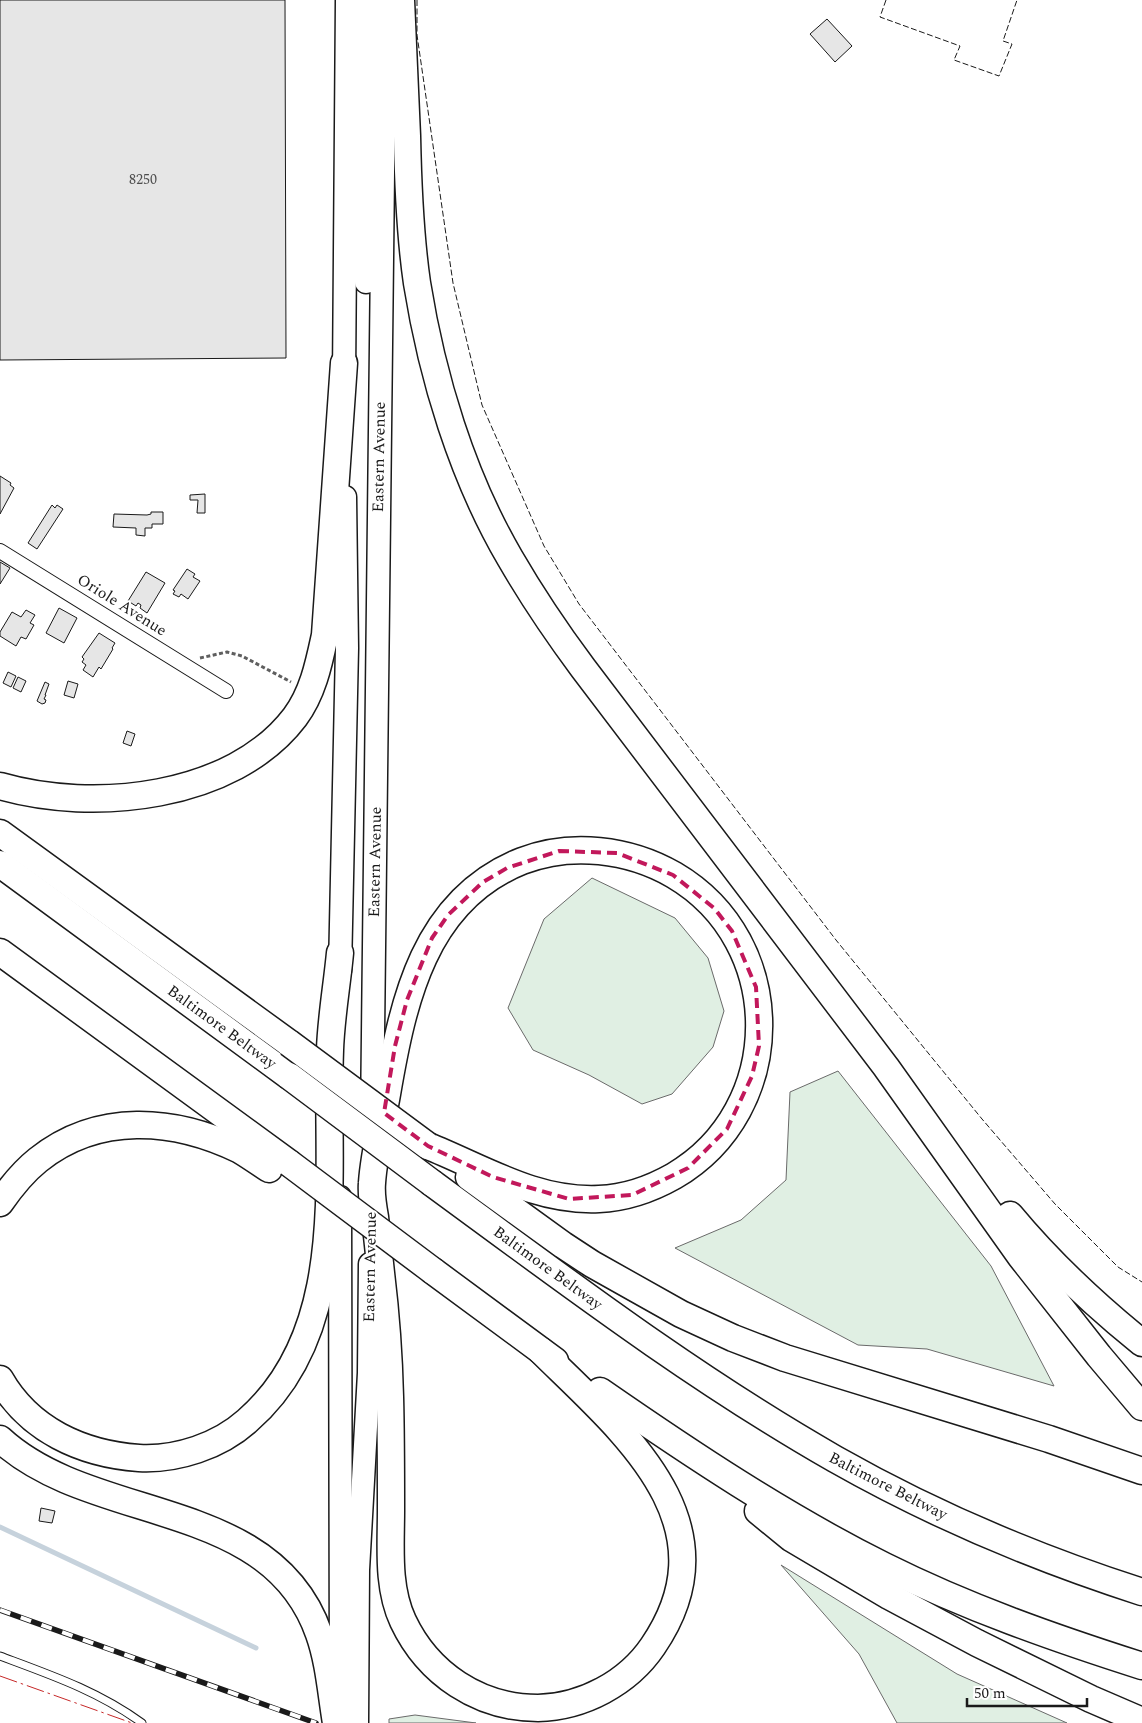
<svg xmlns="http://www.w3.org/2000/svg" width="1142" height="1723" font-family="Spectral,serif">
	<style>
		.green { fill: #e0efe3; stroke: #6a6a6a }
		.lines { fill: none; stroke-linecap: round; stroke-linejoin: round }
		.stream { stroke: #c6d2dc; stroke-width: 5 }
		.building { fill: #e6e6e6; stroke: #1a1a1a }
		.lane-casing { stroke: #1a1a1a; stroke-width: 9 }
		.street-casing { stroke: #1a1a1a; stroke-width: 16 }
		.primary-casing { stroke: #1a1a1a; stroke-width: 25 }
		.highway-casing { stroke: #1a1a1a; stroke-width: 29 }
		.path { stroke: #5f5f5f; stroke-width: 3; stroke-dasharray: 4 2.5; stroke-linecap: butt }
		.lane { stroke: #fff; stroke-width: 7 }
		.street { stroke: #fff; stroke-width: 14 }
		.primary { stroke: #fff; stroke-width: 22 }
		.highway { stroke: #fff; stroke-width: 26 }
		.rail-casing { stroke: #1a1a1a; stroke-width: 5.5 }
		.rail { stroke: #fff; stroke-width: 4; stroke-dasharray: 11; stroke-linecap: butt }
		.highway-bridge-casing { stroke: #1a1a1a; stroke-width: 29; stroke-linecap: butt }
		.highway-bridge { stroke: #fff; stroke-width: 26 }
		.fence { stroke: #1a1a1a; stroke-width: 1; stroke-dasharray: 6 2.5; stroke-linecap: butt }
		.power { stroke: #c62828; stroke-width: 1; stroke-dasharray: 18 4 2.5 4; stroke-linecap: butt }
		.marked { fill: none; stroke: #c2185b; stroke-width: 4; stroke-dasharray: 10 6; stroke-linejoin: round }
		.labels { text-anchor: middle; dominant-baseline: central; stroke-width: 4; stroke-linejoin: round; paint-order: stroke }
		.number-label { font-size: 14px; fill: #4d4d4d }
		.street-label { font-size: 16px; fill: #1a1a1a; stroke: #fff }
	</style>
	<rect width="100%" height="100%" fill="#fff"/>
	<g class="green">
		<polygon points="592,878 675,918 708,958 724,1011 713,1047 672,1094 642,1104 589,1075 533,1050 508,1008 544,919"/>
		<polygon points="838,1071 991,1266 1054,1386 927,1349 858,1345 675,1248 741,1220 786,1180 790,1092"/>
		<polygon points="781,1565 957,1674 1067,1723 897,1723 859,1654"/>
		<polygon points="415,1715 476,1723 389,1723 389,1719"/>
	</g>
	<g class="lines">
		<polyline class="stream" points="0,1527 256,1648"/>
	</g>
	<g class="building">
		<polygon points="0,0 285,0 286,358 0,360"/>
		<polygon points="827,19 852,46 835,62 810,34"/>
		<polygon points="0,476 11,483 10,485 14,488 0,514"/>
		<polygon points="205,494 205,513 197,513 198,500 190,500 190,495"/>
		<polygon points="52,505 55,508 57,505 63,509 37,549 28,543"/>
		<polygon points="151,512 163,512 163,524 152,524 152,528 145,528 145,536 136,535 136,528 113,527 114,514 147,515 151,514"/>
		<polygon points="0,562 10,568 0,584"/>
		<polygon points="187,569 195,574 193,577 200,581 188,599 181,594 179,597 173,594 175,591 173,590"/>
		<polygon points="146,572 165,583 147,613 140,608 141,605 138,603 136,606 128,601"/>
		<polygon points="59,608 77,618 64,643 46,633"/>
		<polygon points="26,610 35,615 30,623 34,625 26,639 21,637 16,646 0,636 0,632 12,612 21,617"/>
		<polygon points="99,633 115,643 112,648 113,649 101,669 99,667 93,677 83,670 86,665 82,662 84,659 82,657"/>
		<polygon points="8,672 16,676 11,687 3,683"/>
		<polygon points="18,677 26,681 21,692 13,688"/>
		<polygon points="68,681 78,684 74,698 64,695"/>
		<polygon points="45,682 49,684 45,695 46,695 44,699 46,700 45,703 42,704 37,701"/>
		<polygon points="127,731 135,734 131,746 123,743"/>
		<polygon points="41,1508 55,1511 52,1523 39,1521"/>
	</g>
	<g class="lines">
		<g class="lane-casing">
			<path id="lane" d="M0,1656C51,1675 98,1691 142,1723"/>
		</g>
		<g class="street-casing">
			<polyline id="street" points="0,551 226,691"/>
		</g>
		<g class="primary-casing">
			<g id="primary">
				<polyline points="365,0 366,282"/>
				<polyline points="344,380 347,0"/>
				<polyline points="340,970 347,648 345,497"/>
				<polyline points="372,1120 385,0"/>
				<polyline points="340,1197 341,1700"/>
				<polyline points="357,1723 358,1570 369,1373 370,1264"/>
			</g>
		</g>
		<g class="highway-casing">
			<g id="highway">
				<path d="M401,0C403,45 405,91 407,136C408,185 410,235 417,283C432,377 462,476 510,558C532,596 557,633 583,668L886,1067L1021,1257L1099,1356L1142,1407"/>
				<path d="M0,786C93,813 233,799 295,717C313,693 319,663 325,635L344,363"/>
				<polyline points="0,833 289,1043"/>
				<polyline points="0,864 289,1076"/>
				<polyline points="0,952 289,1163"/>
				<path d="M428,1146C485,1169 536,1202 599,1199C626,1198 651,1189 674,1176C787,1110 788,942 674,875C629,849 571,842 522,861C424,900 403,1001 387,1094C382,1123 374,1153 372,1183C371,1194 373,1206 375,1217C377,1235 379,1254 381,1273C386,1314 389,1355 390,1397C391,1435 391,1472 391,1510C391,1547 387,1587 403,1621C428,1674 479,1708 538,1708C583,1707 628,1683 653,1646C737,1523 622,1431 541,1351"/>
				<polyline points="469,1177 563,1245 592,1264 681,1314 733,1338 785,1358 1049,1439 1142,1471"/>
				<path d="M432,1183C563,1279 693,1378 835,1459C932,1514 1036,1558 1142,1592"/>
				<path d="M0,1203C11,1187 23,1172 38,1160C98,1112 174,1118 240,1150C250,1156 260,1163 269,1169"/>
				<path d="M1010,1215C1049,1262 1095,1305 1142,1343"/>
				<polyline points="433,1271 555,1361"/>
				<path d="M0,1379C29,1430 82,1454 139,1458C177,1460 219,1446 247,1421C352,1330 325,1173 330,1050C331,1018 337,985 340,953"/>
				<path d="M600,1391C691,1454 784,1516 884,1566C966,1607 1054,1638 1142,1666"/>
				<path d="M0,1439C93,1525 271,1496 319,1634C329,1662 331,1693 336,1723"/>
				<polyline points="758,1511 791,1538 889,1596 977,1643 1091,1699 1142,1721"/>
			</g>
		</g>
		<polyline class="path" points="200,658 227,652 242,656 291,682"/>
		<use href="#lane" class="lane"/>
		<use href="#street" class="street"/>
		<use href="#primary" class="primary"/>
		<use href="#highway" class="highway"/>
		<g class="rail-casing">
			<polyline id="rail" points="0,1610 316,1723"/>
		</g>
		<use href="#rail" class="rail"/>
		<g class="highway-bridge-casing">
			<g id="highway-bridge">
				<polyline points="289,1043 428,1146"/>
				<polyline points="289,1076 432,1183"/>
				<polyline points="289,1163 433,1271"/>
			</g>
		</g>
		<use href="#highway-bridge" class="highway-bridge"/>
		<g class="fence">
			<polyline points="417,0 417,35 453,283 482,405 544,546 579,604 836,940 982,1119 1055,1204 1118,1267 1142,1282"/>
			<polyline points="886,0 880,17 960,46 954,60 999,76 1012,44 1003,41 1017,0"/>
		</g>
		<polyline class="power" points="0,1676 132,1723"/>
	</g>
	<path class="marked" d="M559,851L617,853L673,875L714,908L732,931L756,987L759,1046L752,1076L727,1129L688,1168L632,1195L569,1199L493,1177L428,1146L384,1113L395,1046L407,1000L432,938L448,915L483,882L507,868Z"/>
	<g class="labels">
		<g class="number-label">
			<text x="143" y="179">8250</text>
		</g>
		<g class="street-label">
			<text transform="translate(379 457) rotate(-89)">Eastern Avenue</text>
			<text transform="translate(122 605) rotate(32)">Oriole Avenue</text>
			<text transform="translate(375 862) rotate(-89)">Eastern Avenue</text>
			<text transform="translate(222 1027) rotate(36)">Baltimore Beltway</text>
			<text transform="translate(370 1267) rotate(-89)">Eastern Avenue</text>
			<text transform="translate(548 1268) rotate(36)">Baltimore Beltway</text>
			<text transform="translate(888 1486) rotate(27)">Baltimore Beltway</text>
		</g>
	</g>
	<path d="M967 1698v8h120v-8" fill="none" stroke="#1a1a1a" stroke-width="2.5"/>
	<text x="974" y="1698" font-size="15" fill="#1a1a1a" stroke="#ffffff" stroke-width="4" paint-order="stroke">50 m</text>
</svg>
